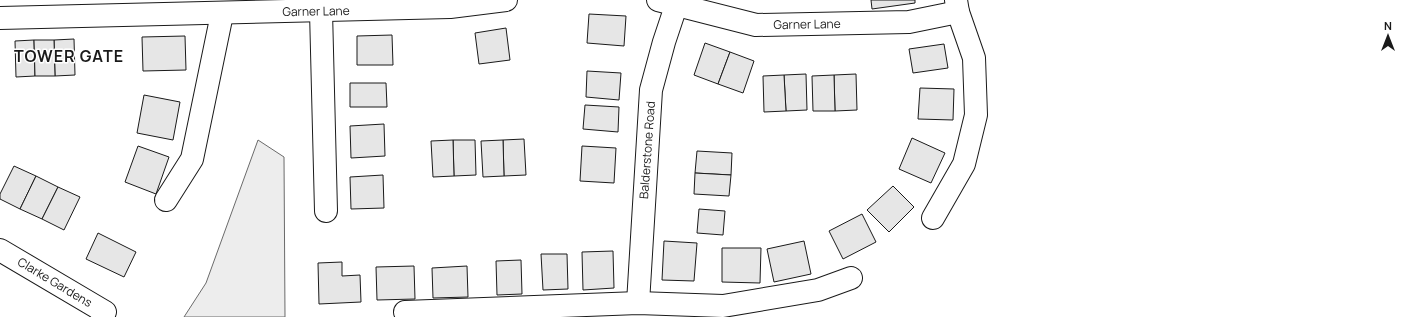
<svg xmlns="http://www.w3.org/2000/svg" width="1424" height="317" font-family="Manrope,sans-serif">
	<style>
		.built { fill: #ededed; stroke: #6a6a6a }
		.building { fill: #e6e6e6; stroke: #1a1a1a }
		.lines { fill: none; stroke-linecap: round; stroke-linejoin: round }
		.street-casing { stroke: #1a1a1a; stroke-width: 24 }
		.street { stroke: #fff; stroke-width: 22 }
		.labels { text-anchor: middle; dominant-baseline: central; stroke-width: 3; stroke-linejoin: round; paint-order: stroke }
		.street-label { font-size: 12px; fill: #1a1a1a; stroke: #fff }
		.district-label { font-size: 16px; font-weight: bold; letter-spacing: 1px; fill: #1a1a1a; stroke: #fff }
	</style>
	<rect width="100%" height="100%" fill="#fff"/>
	<polygon class="built" points="258,140 284,157 285,317 184,317 206,283"/>
	<g class="building">
		<polygon points="871,0 915,0 915,3 872,9"/>
		<polygon points="589,14 626,16 624,46 587,43"/>
		<polygon points="506,28 510,60 479,64 475,33"/>
		<polygon points="392,35 393,65 357,65 357,36"/>
		<polygon points="185,36 186,70 143,71 142,37"/>
		<polygon points="74,39 75,75 55,76 54,40"/>
		<polygon points="34,40 35,76 16,77 15,41"/>
		<polygon points="34,40 54,40 55,76 35,76"/>
		<polygon points="705,43 730,52 718,84 694,75"/>
		<polygon points="944,44 948,68 913,73 909,49"/>
		<polygon points="730,52 754,61 743,93 718,84"/>
		<polygon points="587,71 621,73 619,100 586,97"/>
		<polygon points="806,74 807,110 786,111 784,75"/>
		<polygon points="856,74 857,110 835,111 834,75"/>
		<polygon points="784,75 786,111 764,112 763,76"/>
		<polygon points="834,75 835,111 813,111 812,76"/>
		<polygon points="350,83 386,83 387,107 350,107"/>
		<polygon points="920,88 954,89 953,120 918,119"/>
		<polygon points="144,95 180,102 173,140 137,133"/>
		<polygon points="585,105 619,107 618,132 583,129"/>
		<polygon points="384,124 385,156 351,158 350,126"/>
		<polygon points="912,138 945,153 931,183 899,169"/>
		<polygon points="524,139 526,175 504,176 503,140"/>
		<polygon points="453,140 475,140 476,175 454,176"/>
		<polygon points="453,140 454,176 433,177 431,141"/>
		<polygon points="503,140 504,176 483,177 481,141"/>
		<polygon points="138,146 169,157 156,194 125,182"/>
		<polygon points="582,146 616,148 614,183 580,181"/>
		<polygon points="697,151 732,153 731,175 695,173"/>
		<polygon points="14,166 36,176 20,209 0,199 0,194"/>
		<polygon points="695,173 731,175 729,196 694,194"/>
		<polygon points="383,175 384,208 351,209 350,177"/>
		<polygon points="36,176 58,187 42,219 20,209"/>
		<polygon points="893,186 914,207 889,232 867,210"/>
		<polygon points="58,187 80,197 64,230 42,219"/>
		<polygon points="699,209 725,211 723,235 697,233"/>
		<polygon points="862,214 876,242 843,259 829,231"/>
		<polygon points="98,233 136,252 124,277 86,259"/>
		<polygon points="664,241 697,243 694,281 662,280"/>
		<polygon points="804,241 811,274 774,282 767,249"/>
		<polygon points="722,248 761,248 760,283 722,282"/>
		<polygon points="613,251 614,288 583,290 582,252"/>
		<polygon points="541,254 567,254 568,289 543,290"/>
		<polygon points="521,260 522,294 497,295 496,261"/>
		<polygon points="342,262 342,276 360,275 361,302 319,304 318,263"/>
		<polygon points="414,266 415,299 377,300 376,267"/>
		<polygon points="467,266 468,297 433,298 432,268"/>
	</g>
	<g class="lines">
		<g class="street-casing">
			<g id="street">
				<polyline points="658,0 756,25 909,22 958,12"/>
				<polyline points="321,11 326,211"/>
				<polyline points="0,18 450,7 506,0"/>
				<polyline points="166,200 192,159 222,14"/>
				<polyline points="933,218 964,164 976,115 974,58 958,12 956,0"/>
				<polyline points="0,250 105,312 102,317"/>
				<polyline points="638,303 651,90 664,42 678,0"/>
				<polyline points="405,312 638,303 723,306 818,290 851,278"/>
			</g>
		</g>
		<use href="#street" class="street"/>
	</g>
	<g class="labels">
		<g class="street-label">
			<text transform="translate(316 11) rotate(-1)">Garner Lane</text>
			<text transform="translate(807 24) rotate(-1)">Garner Lane</text>
			<text transform="translate(647 150) rotate(-86)">Balderstone Road</text>
			<text transform="translate(55 282) rotate(31)">Clarke Gardens</text>
		</g>
		<g class="district-label">
			<text x="69" y="56">TOWER GATE</text>
		</g>
	</g>
	<g transform="translate(1388 36)" stroke="#ffffff" stroke-width="3" paint-order="stroke">
	<path d="M0-3L7 15L0 10L-7 15Z" fill="#1a1a1a"/>
	<text y="-6" font-size="11" font-weight="bold" text-anchor="middle" fill="#1a1a1a">N</text>
	</g>
</svg>
